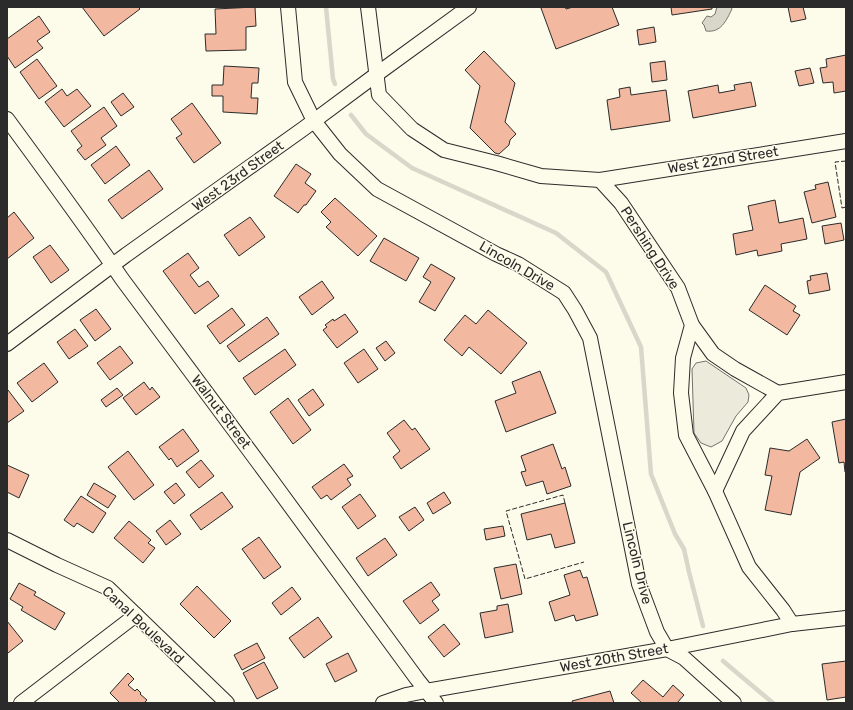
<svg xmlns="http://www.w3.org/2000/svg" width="853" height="710" font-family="Rubik,sans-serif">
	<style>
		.green { fill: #ecebdb; stroke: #74746e }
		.water { fill: #d8d7c9; stroke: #74746e }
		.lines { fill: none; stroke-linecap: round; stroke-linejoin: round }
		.stream { stroke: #d8d7c9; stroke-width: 4.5 }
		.building { fill: #f2b8a0; stroke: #2b2b2b }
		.minor-casing { stroke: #2b2b2b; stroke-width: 16 }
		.minor { stroke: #fdfbea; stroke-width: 14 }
		.fence { stroke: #2b2b2b; stroke-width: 1; stroke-dasharray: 5 2; stroke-linecap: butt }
		.labels { text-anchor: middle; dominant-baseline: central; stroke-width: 3; stroke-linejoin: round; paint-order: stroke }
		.street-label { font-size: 14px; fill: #2b2b2b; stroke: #fdfbea }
	</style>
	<rect width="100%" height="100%" fill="#fdfbea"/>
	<polygon class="green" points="706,361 746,388 749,395 748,402 736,416 722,441 711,447 701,443 694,433 692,369 696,363"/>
	<path class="water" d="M717,7H731L732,9C726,21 721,33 706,31L704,25L702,23L707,16L711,17L715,14Z"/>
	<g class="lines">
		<g class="stream">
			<polyline points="326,7 333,79 335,84"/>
			<polyline points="351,115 366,134 412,168 556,233 606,272 641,347 651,474 675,534 684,549 689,572 703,626"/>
			<polyline points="723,661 773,703"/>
		</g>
	</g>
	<g class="building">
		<polygon points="82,7 138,7 140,9 104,36"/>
		<polygon points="255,7 256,26 246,27 246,50 206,51 205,34 216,34 215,9"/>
		<polygon points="544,7 565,7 566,9 573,7 612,7 619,25 556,49 541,8"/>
		<polygon points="671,7 712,7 712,9 672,15"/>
		<polygon points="788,7 803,7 806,19 791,22"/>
		<polygon points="39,16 50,32 37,41 43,48 15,68 7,56 7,39"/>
		<polygon points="654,27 656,42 639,45 637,30"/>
		<polygon points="484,51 515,83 505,122 516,134 510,140 509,145 499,154 495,153 470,128 480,86 465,70"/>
		<polygon points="846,55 846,91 834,93 833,82 823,83 820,68 827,67 826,59"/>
		<polygon points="37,59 57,86 39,99 20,72"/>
		<polygon points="665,61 667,80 652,82 650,63"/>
		<polygon points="224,66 259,68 258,83 252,83 251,98 258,98 257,114 223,112 223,96 212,96 212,85 223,85"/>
		<polygon points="810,68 814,83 799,86 795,71"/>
		<polygon points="751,82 756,106 693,118 688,91 718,85 719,93 735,90 734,85"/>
		<polygon points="630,87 631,95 666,90 670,121 611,130 607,100 620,97 619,89"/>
		<polygon points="62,89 67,96 77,89 91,106 64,127 45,102"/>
		<polygon points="123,93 134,107 121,116 111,102"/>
		<polygon points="192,103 221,143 194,163 176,138 182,134 171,119"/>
		<polygon points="104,107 117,126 101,138 106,145 85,160 77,150 82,146 71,131"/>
		<polygon points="116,146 130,165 105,184 91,165"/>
		<polygon points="296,164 311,174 305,183 316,191 306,205 304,205 298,213 274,196"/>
		<polygon points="149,170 163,189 122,219 108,200"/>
		<polygon points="828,182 836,217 812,223 804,192 816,189 815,185"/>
		<polygon points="335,198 377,236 358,256 326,227 331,222 321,212"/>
		<polygon points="775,200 779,223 803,218 807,239 781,244 782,251 758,256 757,250 736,255 733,234 753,230 748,206"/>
		<polygon points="14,212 34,238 7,259 7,218"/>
		<polygon points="250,217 265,237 239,256 224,235"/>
		<polygon points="841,223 844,240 825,244 822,226"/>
		<polygon points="384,238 419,258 406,281 370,261"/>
		<polygon points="50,245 69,270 51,283 33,257"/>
		<polygon points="188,253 199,268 190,275 199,287 208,281 219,296 195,314 163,271"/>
		<polygon points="431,264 455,278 435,311 419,302 431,282 423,277"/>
		<polygon points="827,273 830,290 809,294 807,281 811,280 810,276"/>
		<polygon points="322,281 334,298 312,315 299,297"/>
		<polygon points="765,285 796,306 793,311 800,315 787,335 749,310"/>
		<polygon points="232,308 245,325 220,344 207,326"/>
		<polygon points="96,309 111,329 95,341 80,320"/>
		<polygon points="488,310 527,343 501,374 469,347 462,356 444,340 465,315 476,324"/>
		<polygon points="345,314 358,332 337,348 323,330 327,327 325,325 333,319 334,321"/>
		<polygon points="267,317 279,334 239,362 227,346"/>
		<polygon points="75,329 88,346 69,359 57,342"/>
		<polygon points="386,341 395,353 385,361 376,348"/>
		<polygon points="120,346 133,363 110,380 97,363"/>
		<polygon points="285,349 296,365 255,395 243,378"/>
		<polygon points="364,349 378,369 358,383 344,363"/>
		<polygon points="44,363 58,382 32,402 17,383"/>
		<polygon points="540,371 556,413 506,432 495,401 516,393 512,382"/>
		<polygon points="144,382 150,390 152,387 160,397 136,415 123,398"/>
		<polygon points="117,388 123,395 106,407 101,400"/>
		<polygon points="313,389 324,405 309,416 298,400"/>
		<polygon points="8,390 24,411 7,423 7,391"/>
		<polygon points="288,398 311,430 293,444 270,412"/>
		<polygon points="846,419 846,472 845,472 844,462 839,463 832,422"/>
		<polygon points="404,420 412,430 415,428 430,449 401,469 393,457 400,451 387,433"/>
		<polygon points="183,429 199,451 177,467 171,458 169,460 159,447"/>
		<polygon points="807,439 820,458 800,472 791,515 765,510 772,476 765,475 770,448 789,451"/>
		<polygon points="553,444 562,469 565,467 571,486 547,494 543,481 526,486 521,472 526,471 521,456"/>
		<polygon points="128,451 154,485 134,500 108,467"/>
		<polygon points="201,460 214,476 199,488 186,472"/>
		<polygon points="344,464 353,476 347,479 351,485 331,500 327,495 321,499 312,487"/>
		<polygon points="7,465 29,475 19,498 7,492"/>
		<polygon points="94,483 116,496 108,508 87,495"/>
		<polygon points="176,483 185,495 174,504 164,492"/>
		<polygon points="222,492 233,507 201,530 190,515"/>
		<polygon points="444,492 451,503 433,514 427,503"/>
		<polygon points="360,494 376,516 358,529 342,507"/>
		<polygon points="81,496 106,513 93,533 77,523 74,527 64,520"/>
		<polygon points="565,503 575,543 555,548 551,534 527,540 521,514"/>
		<polygon points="415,507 424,520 409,531 399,517"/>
		<polygon points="170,520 181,534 166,545 156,531"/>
		<polygon points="129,521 151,540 148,543 155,548 143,563 114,538"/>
		<polygon points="503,526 505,536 486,540 484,529"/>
		<polygon points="259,537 281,567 264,579 242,549"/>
		<polygon points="385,538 397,555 368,576 356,558"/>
		<polygon points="516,564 522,594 501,599 494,568"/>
		<polygon points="580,570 583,578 587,577 598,615 576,621 574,615 555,621 549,602 570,595 564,575"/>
		<polygon points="431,582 440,595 432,601 439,610 420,624 403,601"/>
		<polygon points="19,583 36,592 34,595 65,613 55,630 21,610 23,607 10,599"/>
		<polygon points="197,586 231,621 214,638 180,604"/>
		<polygon points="292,587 301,599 281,615 272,603"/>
		<polygon points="508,604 513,632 485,638 480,613 497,610 497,606"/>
		<polygon points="318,617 332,637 304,658 289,638"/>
		<polygon points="7,621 23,641 8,653 7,652"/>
		<polygon points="444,624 460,644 444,657 428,637"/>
		<polygon points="257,643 265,658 242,670 234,655"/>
		<polygon points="348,653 357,671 335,682 326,664"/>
		<polygon points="846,661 846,697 827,700 822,664"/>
		<polygon points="264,662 278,688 257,699 243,673"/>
		<polygon points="128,673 134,679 128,685 135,691 137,689 141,693 140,694 147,700 144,703 120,703 110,693"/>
		<polygon points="643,680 663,697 673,685 684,695 677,703 642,703 631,693"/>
		<polygon points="610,691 614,703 573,703 572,701"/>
	</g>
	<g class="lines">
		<g class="minor-casing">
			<g id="minor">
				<polyline points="288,7 295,82 314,121 340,154 377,189 496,254 518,264 564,293 575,310 590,338 639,584 657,632 667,649 684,658 734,703"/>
				<polyline points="368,7 379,95 412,129 444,150 496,163 541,176 600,180 846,141"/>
				<path d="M7,119C46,172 85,225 122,279L272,481L417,679L436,703"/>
				<polyline points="600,180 621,203 678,288 692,325 683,358 681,393 686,435 715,491 749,567 783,610 792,624"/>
				<polyline points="692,325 713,354 735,369 778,393"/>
				<polyline points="7,344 126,255 303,129 377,74 469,7"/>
				<polyline points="715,491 743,431 778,393 846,382"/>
				<polyline points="7,540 57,565 108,588 227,703"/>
				<polyline points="21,703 136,615"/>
				<polyline points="383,703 406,695 426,691 667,649 792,624 846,618"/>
			</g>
		</g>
		<use href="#minor" class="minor"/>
		<g class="fence">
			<polyline points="846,161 835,162 842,208 846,207"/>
			<polyline points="565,503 563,495 506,511 525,579 584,562"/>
		</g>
	</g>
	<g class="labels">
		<g class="street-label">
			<text transform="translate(723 160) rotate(-9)">West 22nd Street</text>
			<text transform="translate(238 176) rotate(-36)">West 23rd Street</text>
			<text transform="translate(650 248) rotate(57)">Pershing Drive</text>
			<text transform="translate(517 266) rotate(30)">Lincoln Drive</text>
			<text transform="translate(221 412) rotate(53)">Walnut Street</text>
			<text transform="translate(637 563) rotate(76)">Lincoln Drive</text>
			<text transform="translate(143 625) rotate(43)">Canal Boulevard</text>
			<text transform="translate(614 658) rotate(-10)">West 20th Street</text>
		</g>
	</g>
	<rect width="853" height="710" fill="none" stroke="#2b2b2b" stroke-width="16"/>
</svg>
